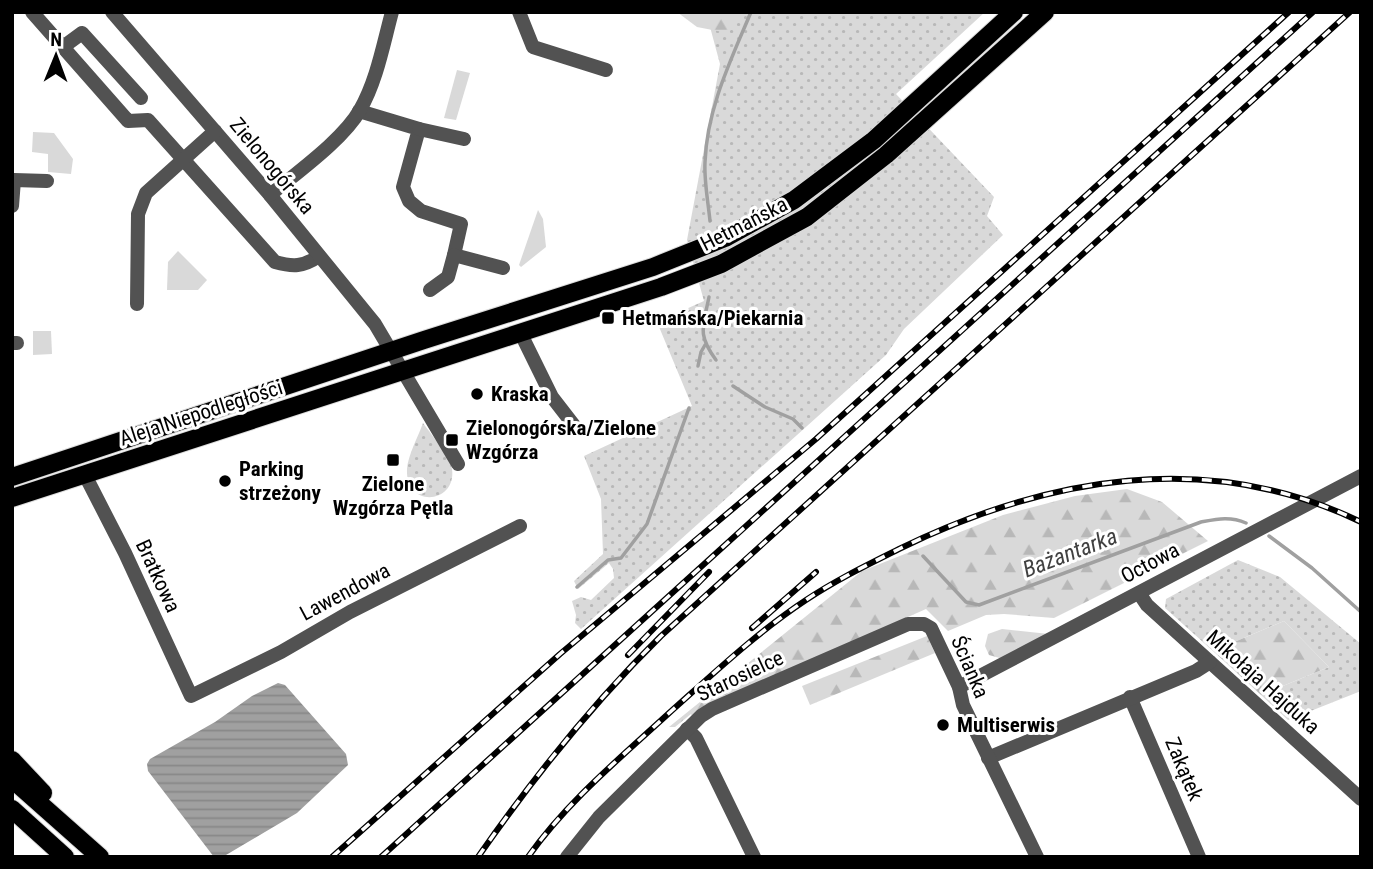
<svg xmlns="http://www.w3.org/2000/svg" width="1373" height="869" font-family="'Roboto Condensed',sans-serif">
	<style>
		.grass { fill: url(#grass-dots) }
		.forest { fill: url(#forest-firs) }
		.green { fill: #d9d9d9 }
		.water { fill: url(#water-rules) }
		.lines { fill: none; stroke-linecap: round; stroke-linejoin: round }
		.stream { stroke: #a0a0a0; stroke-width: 3.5 }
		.major-casing { stroke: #dbdbdb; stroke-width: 20 }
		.minor { stroke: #525252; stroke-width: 14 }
		.major { stroke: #000; stroke-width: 18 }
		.rail-casing { stroke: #000; stroke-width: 6 }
		.rail { stroke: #fff; stroke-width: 3.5; stroke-dasharray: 10; stroke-linecap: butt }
		.poi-dot { fill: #000; stroke: #fff; stroke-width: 2.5 }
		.labels { text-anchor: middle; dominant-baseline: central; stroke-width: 6; stroke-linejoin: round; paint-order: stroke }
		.street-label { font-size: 21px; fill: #000; stroke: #fff }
		.poi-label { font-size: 21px; font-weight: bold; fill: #000; stroke: #fff; text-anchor: start }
		.water-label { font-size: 23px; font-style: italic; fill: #414141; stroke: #fff }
	</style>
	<defs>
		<pattern id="grass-dots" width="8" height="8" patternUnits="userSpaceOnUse" patternTransform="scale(1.75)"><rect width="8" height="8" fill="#d9d9d9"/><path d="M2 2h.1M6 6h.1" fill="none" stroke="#b8b8b8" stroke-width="1.8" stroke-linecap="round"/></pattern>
		<pattern id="forest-firs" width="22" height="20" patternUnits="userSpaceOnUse" patternTransform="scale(1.75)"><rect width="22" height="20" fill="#d9d9d9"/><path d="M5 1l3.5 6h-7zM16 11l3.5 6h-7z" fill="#b8b8b8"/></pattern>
		<pattern id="water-rules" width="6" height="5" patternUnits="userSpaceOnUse" patternTransform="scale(1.75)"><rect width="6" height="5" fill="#a0a0a0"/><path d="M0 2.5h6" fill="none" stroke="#888"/></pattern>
	</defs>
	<rect width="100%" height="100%" fill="#fff"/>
	<g class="grass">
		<polygon points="706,12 985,12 896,94 994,197 987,216 1003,235 904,329 886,355 581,629 575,623 576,615 572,601 581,597 591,600 614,578 613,569 609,563 578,589 574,581 603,554 601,499 584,456 692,406 657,322 704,301 687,240 720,64"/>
		<path d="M423,423C431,434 450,457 452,469C457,504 405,509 407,469C408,455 418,437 423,423Z"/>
		<polygon points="1238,560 1280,577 1361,644 1361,691 1288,720 1261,695 1329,667 1284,621 1213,651 1165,608 1166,599"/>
	</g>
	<g class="forest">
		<polygon points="677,12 740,12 728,33 697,27"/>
		<polygon points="1127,489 1162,502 1208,541 1054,618 1004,614 986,615 948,631 926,609 711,704 692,716 691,714 675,727 669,727 862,571 1003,515 1075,496"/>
		<polygon points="1284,621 1329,667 1261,695 1213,651"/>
		<polygon points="1002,629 1049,634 1003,659 989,655 985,646 988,634"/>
		<polygon points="927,636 935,653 810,705 802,686"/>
	</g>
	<g class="green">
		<polygon points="457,70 470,73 456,120 444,118"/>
		<polygon points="33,132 54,133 73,159 71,174 48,172 48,154 32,152"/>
		<polygon points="538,210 543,219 546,247 521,267 519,265"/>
		<polygon points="178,251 207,280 198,290 167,290 168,262"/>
		<polygon points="33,331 51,331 52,354 33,355"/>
	</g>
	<polygon class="water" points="278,683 285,685 346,754 348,765 297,813 226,855 214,857 148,771 147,764 150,759 215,722 252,696"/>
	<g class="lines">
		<g class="stream">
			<path d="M710,221C708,201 704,181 705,162C707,108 731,60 751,12"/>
			<path d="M709,297C703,327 697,334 716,360"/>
			<polyline points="698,366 701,352 705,345"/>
			<polyline points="733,386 765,407 793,419 802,428"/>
			<polyline points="1269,536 1312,568 1361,612"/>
			<path d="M923,556L966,602L979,605L1201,522C1217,519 1230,516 1246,523"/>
			<polyline points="577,587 608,560 621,558 647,524 689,408"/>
		</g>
		<g class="major-casing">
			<g id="major">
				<polyline points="12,477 424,340 653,267 725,238 794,200 874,140 1014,12"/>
				<polyline points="12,498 661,287 721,264 807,217 886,155 1045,12"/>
				<polyline points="12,760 43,793"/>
				<polyline points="12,779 100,857"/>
				<polyline points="12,809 65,857"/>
			</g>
		</g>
		<g class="minor">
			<path d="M32,12L128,121L148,120L275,262C293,267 303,267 319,256"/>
			<polyline points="112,12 270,195 375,324 458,464"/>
			<polyline points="519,12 533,47 606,70"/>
			<polyline points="63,47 82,33 141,98"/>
			<polyline points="359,111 419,129 403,187 409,201 421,211 461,224 454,255 503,268"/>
			<polyline points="419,129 464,139"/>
			<path d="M270,195C296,173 343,140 360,110C377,80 383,45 392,12"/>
			<polyline points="12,206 14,180 47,181"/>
			<polyline points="430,290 448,277 454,255"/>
			<polyline points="137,304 138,214 146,193 215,131"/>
			<polyline points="520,332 552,397 576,428"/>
			<polyline points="12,343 17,343"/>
			<polyline points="85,475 125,553 191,696 281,652 350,612 520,526"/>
			<polyline points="1139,593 1147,605 1361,799"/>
			<polyline points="959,687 1361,476"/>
			<polyline points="1130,697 1199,857"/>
			<polyline points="687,729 696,738 754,857"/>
			<polyline points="988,758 1196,671 1210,662"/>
			<polyline points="567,857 599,817 701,716 712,709 908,624 924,624 931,628 959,687 963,705 1037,857"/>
		</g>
		<use href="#major" class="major"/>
		<g class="rail-casing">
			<g id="rail">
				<polyline points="752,628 816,572"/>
				<polyline points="628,655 709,572"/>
				<polyline points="332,857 560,654 816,439 1289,12"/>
				<polyline points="381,857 1313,12"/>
				<path d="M478,857C533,778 593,703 661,636L1350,12"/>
				<path d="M528,857C567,802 619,759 668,714C713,674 756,633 806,600C836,580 867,565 899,549C1046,477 1208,448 1361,522"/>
			</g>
		</g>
		<use href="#rail" class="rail"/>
	</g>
	<g class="poi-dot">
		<rect x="601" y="311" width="14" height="14" rx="3.5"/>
		<circle cx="477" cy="394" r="7"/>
		<rect x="445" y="433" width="14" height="14" rx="3.5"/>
		<rect x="386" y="453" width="14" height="14" rx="3.5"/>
		<circle cx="225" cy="481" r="7"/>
		<circle cx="943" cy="725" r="7"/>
	</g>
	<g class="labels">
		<g class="street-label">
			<text transform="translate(272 166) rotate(50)">Zielonogórska</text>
			<text transform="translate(744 224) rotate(-27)">Hetmańska</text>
			<text transform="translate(201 413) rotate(-18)">Aleja Niepodległości</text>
			<text transform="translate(1150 563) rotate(-28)">Octowa</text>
			<text transform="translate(158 576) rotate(65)">Bratkowa</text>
			<text transform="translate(345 592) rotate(-28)">Lawendowa</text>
			<text transform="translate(970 667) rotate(67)">Ścianka</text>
			<text transform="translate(740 676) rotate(-25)">Starosielce</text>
			<text transform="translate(1263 682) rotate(42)">Mikołaja Hajduka</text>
			<text transform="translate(1184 769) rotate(67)">Zakątek</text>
		</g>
		<g class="poi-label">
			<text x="622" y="318">Hetmańska/Piekarnia</text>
			<text x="491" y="394">Kraska</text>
			<text x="466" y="428">Zielonogórska/Zielone<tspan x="466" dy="24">Wzgórza</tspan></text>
			<text x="239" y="469">Parking<tspan x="239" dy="24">strzeżony</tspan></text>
			<text x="393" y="484" text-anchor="middle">Zielone<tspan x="393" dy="24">Wzgórza Pętla</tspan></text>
			<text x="957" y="725">Multiserwis</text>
		</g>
		<g class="water-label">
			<text transform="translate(1070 553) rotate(-21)">Bażantarka</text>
		</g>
	</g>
	<rect width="1373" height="869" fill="none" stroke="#000000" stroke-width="28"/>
	<g transform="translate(56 56) rotate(1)" stroke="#ffffff" stroke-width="5" paint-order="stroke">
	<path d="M0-5L12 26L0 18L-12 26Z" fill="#000000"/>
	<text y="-10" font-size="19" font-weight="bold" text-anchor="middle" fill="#000000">N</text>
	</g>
</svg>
